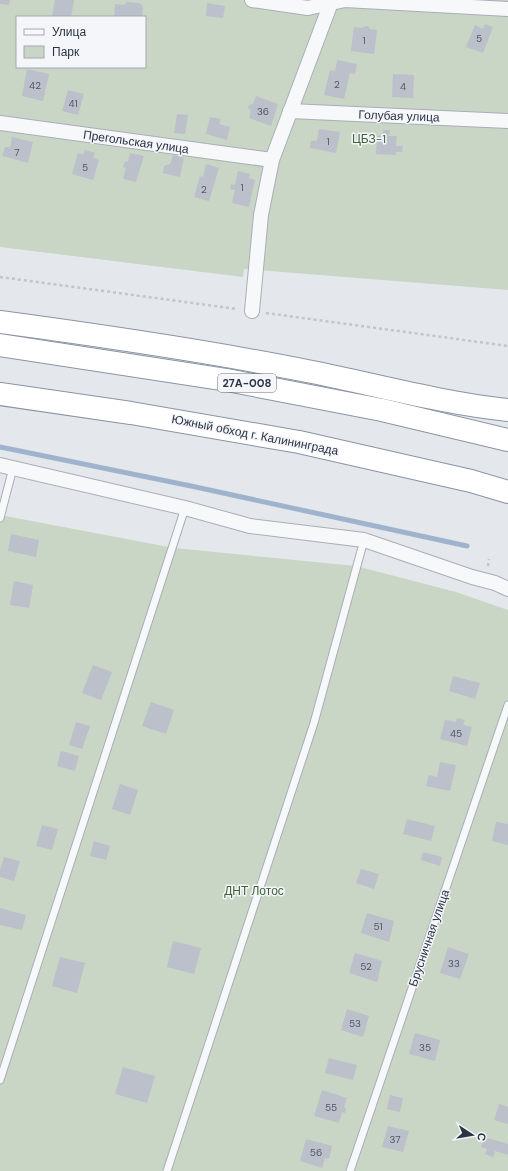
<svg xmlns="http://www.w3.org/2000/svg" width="508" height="1171" font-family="'DM Sans',sans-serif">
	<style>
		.green { fill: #c9d6c5; fill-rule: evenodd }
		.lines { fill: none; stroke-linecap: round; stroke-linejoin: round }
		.stream { stroke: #9fb4cc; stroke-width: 5 }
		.building { fill: #bbc0ca }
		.service-casing { stroke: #a9aeb7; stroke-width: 9 }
		.minor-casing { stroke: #a9aeb7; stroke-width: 16 }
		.trunk-casing { stroke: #8b94a3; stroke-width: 24 }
		.path { stroke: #c2c5cb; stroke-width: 2.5; stroke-dasharray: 3 3; stroke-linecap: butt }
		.service { stroke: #f7f8fa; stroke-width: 7 }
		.minor { stroke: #f7f8fa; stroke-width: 14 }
		.trunk { stroke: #fff; stroke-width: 22 }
		.labels { text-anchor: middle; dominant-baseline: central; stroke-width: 3; stroke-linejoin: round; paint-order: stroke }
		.number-label { font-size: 10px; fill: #4f5766 }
		.shield { fill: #f4f6f9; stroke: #676e7b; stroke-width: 1 }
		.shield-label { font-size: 11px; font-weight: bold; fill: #2b3445 }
		.street-label { font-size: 12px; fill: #2b3445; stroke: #f4f6f9 }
		.park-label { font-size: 12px; fill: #3f6138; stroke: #f4f6f9 }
	</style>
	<rect width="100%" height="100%" fill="#e4e7ec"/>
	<g class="green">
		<path d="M0,0H508V290L244,269L243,277L0,247ZM17,17H145V67H17Z"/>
		<polygon points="0,515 174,548 356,566 456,592 508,610 508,1171 0,1171"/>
	</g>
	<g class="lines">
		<polyline class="stream" points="0,447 191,486 467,546"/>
	</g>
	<g class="building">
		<polygon points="0,0 10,0 9,5 0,4"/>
		<polygon points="55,0 74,0 71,17 52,16"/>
		<polygon points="127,2 139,3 143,6 142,17 114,17 115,4 124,5"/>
		<polygon points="207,3 225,6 223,18 206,16"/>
		<polygon points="485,24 493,27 483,53 466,47 475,25 483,29"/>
		<polygon points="365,26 368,26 370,29 377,30 374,54 351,51 354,27 362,28"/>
		<polygon points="337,60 357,64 355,74 350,73 344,99 324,95 330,70 335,71"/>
		<polygon points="27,69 49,74 43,101 22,96"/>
		<polygon points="393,74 414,75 413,98 392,97"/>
		<polygon points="68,90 84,94 78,115 62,111"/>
		<polygon points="256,96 278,104 271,126 249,118 251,111 248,108 249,105 253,104"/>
		<polygon points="177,114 188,115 185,134 174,133"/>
		<polygon points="210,117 221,119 219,124 230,127 227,140 206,134"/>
		<polygon points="319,129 340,132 336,153 310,148 311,141 317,141"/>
		<polygon points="383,130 390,130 389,136 397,136 396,146 403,146 402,152 396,152 396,155 376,154 377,136 383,136"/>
		<polygon points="12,137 33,142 28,163 2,156 5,147 10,147"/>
		<polygon points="85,150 95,153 93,158 99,160 93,180 72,174 78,153 83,155"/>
		<polygon points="130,153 144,156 136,182 123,179 126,168 123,167 125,161 128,162"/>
		<polygon points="173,155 184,158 180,177 163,173 164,166 170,164"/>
		<polygon points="206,164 219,168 209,201 194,197 200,176 203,177"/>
		<polygon points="238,171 250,174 249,178 255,180 249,207 232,203 235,190 230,189 231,184 235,185"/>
		<polygon points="11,534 39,540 36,557 8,551"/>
		<polygon points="14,581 33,585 29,608 10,605"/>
		<polygon points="93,665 112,672 101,700 82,693"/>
		<polygon points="453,676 480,683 475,699 449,691"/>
		<polygon points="151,702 174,710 166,734 142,726"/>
		<polygon points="457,718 465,720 463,725 472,727 467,746 440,739 445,720 456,722"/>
		<polygon points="76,722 90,726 82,749 69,745"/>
		<polygon points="61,751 79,756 75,771 57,766"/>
		<polygon points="440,762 456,765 450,791 426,786 429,775 437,777"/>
		<polygon points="120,784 138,790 130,815 112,809"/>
		<polygon points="407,819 435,826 431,841 403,834"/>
		<polygon points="496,822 508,824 508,845 492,841"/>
		<polygon points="42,825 58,829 52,850 36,846"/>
		<polygon points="94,841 110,846 106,860 90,856"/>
		<polygon points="423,852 442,857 440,866 421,860"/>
		<polygon points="4,857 20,861 14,881 0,877 0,870"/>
		<polygon points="361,869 379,874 374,889 356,883"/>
		<polygon points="0,908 26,915 22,930 0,925"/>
		<polygon points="367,913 394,921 389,942 361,933"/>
		<polygon points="173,941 201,948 194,974 167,967"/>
		<polygon points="448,947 469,954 460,979 440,973"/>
		<polygon points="355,953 382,961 377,982 349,973"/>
		<polygon points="60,957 85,963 77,993 52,986"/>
		<polygon points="347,1009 369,1016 363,1037 341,1030"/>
		<polygon points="415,1033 440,1040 435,1061 409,1054"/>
		<polygon points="329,1058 357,1065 353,1080 325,1073"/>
		<polygon points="123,1067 155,1076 147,1103 115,1094"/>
		<polygon points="322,1090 347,1098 344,1107 346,1108 345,1113 342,1112 339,1123 314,1116"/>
		<polygon points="390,1095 403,1098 400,1112 387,1109"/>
		<polygon points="499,1104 508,1107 508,1124 494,1120"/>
		<polygon points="388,1126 409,1131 403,1152 382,1147"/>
		<polygon points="484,1137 508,1144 508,1155 495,1151 493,1157 485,1154 487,1149 481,1147"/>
		<polygon points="306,1139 332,1146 329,1159 325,1158 322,1168 300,1161"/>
	</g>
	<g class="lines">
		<g class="service-casing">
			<g id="service">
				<polyline points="0,518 13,468"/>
				<polyline points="0,1080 185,508"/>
				<polyline points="167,1171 314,723 364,540"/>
				<polyline points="350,1171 508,705"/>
			</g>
		</g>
		<g class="minor-casing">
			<g id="minor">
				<polyline points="252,0 308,8 345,0 508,9"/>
				<polyline points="290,111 508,121"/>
				<polyline points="0,123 272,160"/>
				<polyline points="252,311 261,215 272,160 332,0"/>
				<polyline points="0,465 185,508 250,526 364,540 472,577 495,583 508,589"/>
			</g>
		</g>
		<g class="trunk-casing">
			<g id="trunk">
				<path d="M0,322C104,336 208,351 312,372C377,385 442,403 508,410"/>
				<polyline points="0,345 227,380 382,410 508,440"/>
				<polyline points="0,394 131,413 299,442 471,481 508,492"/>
			</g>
		</g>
		<g class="path">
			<polyline points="0,277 237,309"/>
			<polyline points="266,313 508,346"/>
			<polyline points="488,566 489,559"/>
		</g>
		<use href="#service" class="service"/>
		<use href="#minor" class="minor"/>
		<use href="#trunk" class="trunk"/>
	</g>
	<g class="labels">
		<g class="number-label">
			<text x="479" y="38">5</text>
			<text x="364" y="40">1</text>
			<text x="337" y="84">2</text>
			<text x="35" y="85">42</text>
			<text x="403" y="86">4</text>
			<text x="73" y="103">41</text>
			<text x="263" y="111">36</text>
			<text x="328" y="141">1</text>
			<text x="17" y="152">7</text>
			<text x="85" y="167">5</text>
			<text x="242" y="187">1</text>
			<text x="204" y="189">2</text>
			<text x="456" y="733">45</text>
			<text x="378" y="926">51</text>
			<text x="454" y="963">33</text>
			<text x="366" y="966">52</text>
			<text x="355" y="1023">53</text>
			<text x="425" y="1047">35</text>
			<text x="331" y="1107">55</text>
			<text x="395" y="1139">37</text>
			<text x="316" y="1152">56</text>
		</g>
		<rect class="shield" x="218" y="374" width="58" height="18" rx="3"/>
		<g class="shield-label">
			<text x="247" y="383">27А-008</text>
		</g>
		<g class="street-label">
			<text transform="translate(399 116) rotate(2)">Голубая улица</text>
			<text transform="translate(136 142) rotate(8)">Прегольская улица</text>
			<text transform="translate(255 435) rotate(11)">Южный обход г. Калининграда</text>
			<text transform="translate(429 938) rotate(-71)">Брусничная улица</text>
		</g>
		<g class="park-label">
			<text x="369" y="139">ЦБЗ-1</text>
			<text x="254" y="891">ДНТ Лотос</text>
		</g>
	</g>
	<rect x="16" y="16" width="130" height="52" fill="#f4f6f9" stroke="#a4a8b1"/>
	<rect x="24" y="29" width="20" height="6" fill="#f7f8fa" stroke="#a4a8b1"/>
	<text x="52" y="36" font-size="12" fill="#2b3445">Улица</text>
	<rect x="24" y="46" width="20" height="12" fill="#c9d6c5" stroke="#a4a8b1"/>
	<text x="52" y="56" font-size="12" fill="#2b3445">Парк</text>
	<g transform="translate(472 1135) rotate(102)" stroke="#f4f6f9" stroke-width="3" paint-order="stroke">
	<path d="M0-3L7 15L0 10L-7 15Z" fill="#2b3445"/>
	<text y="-6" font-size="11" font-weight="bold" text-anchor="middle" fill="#2b3445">С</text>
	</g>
</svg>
